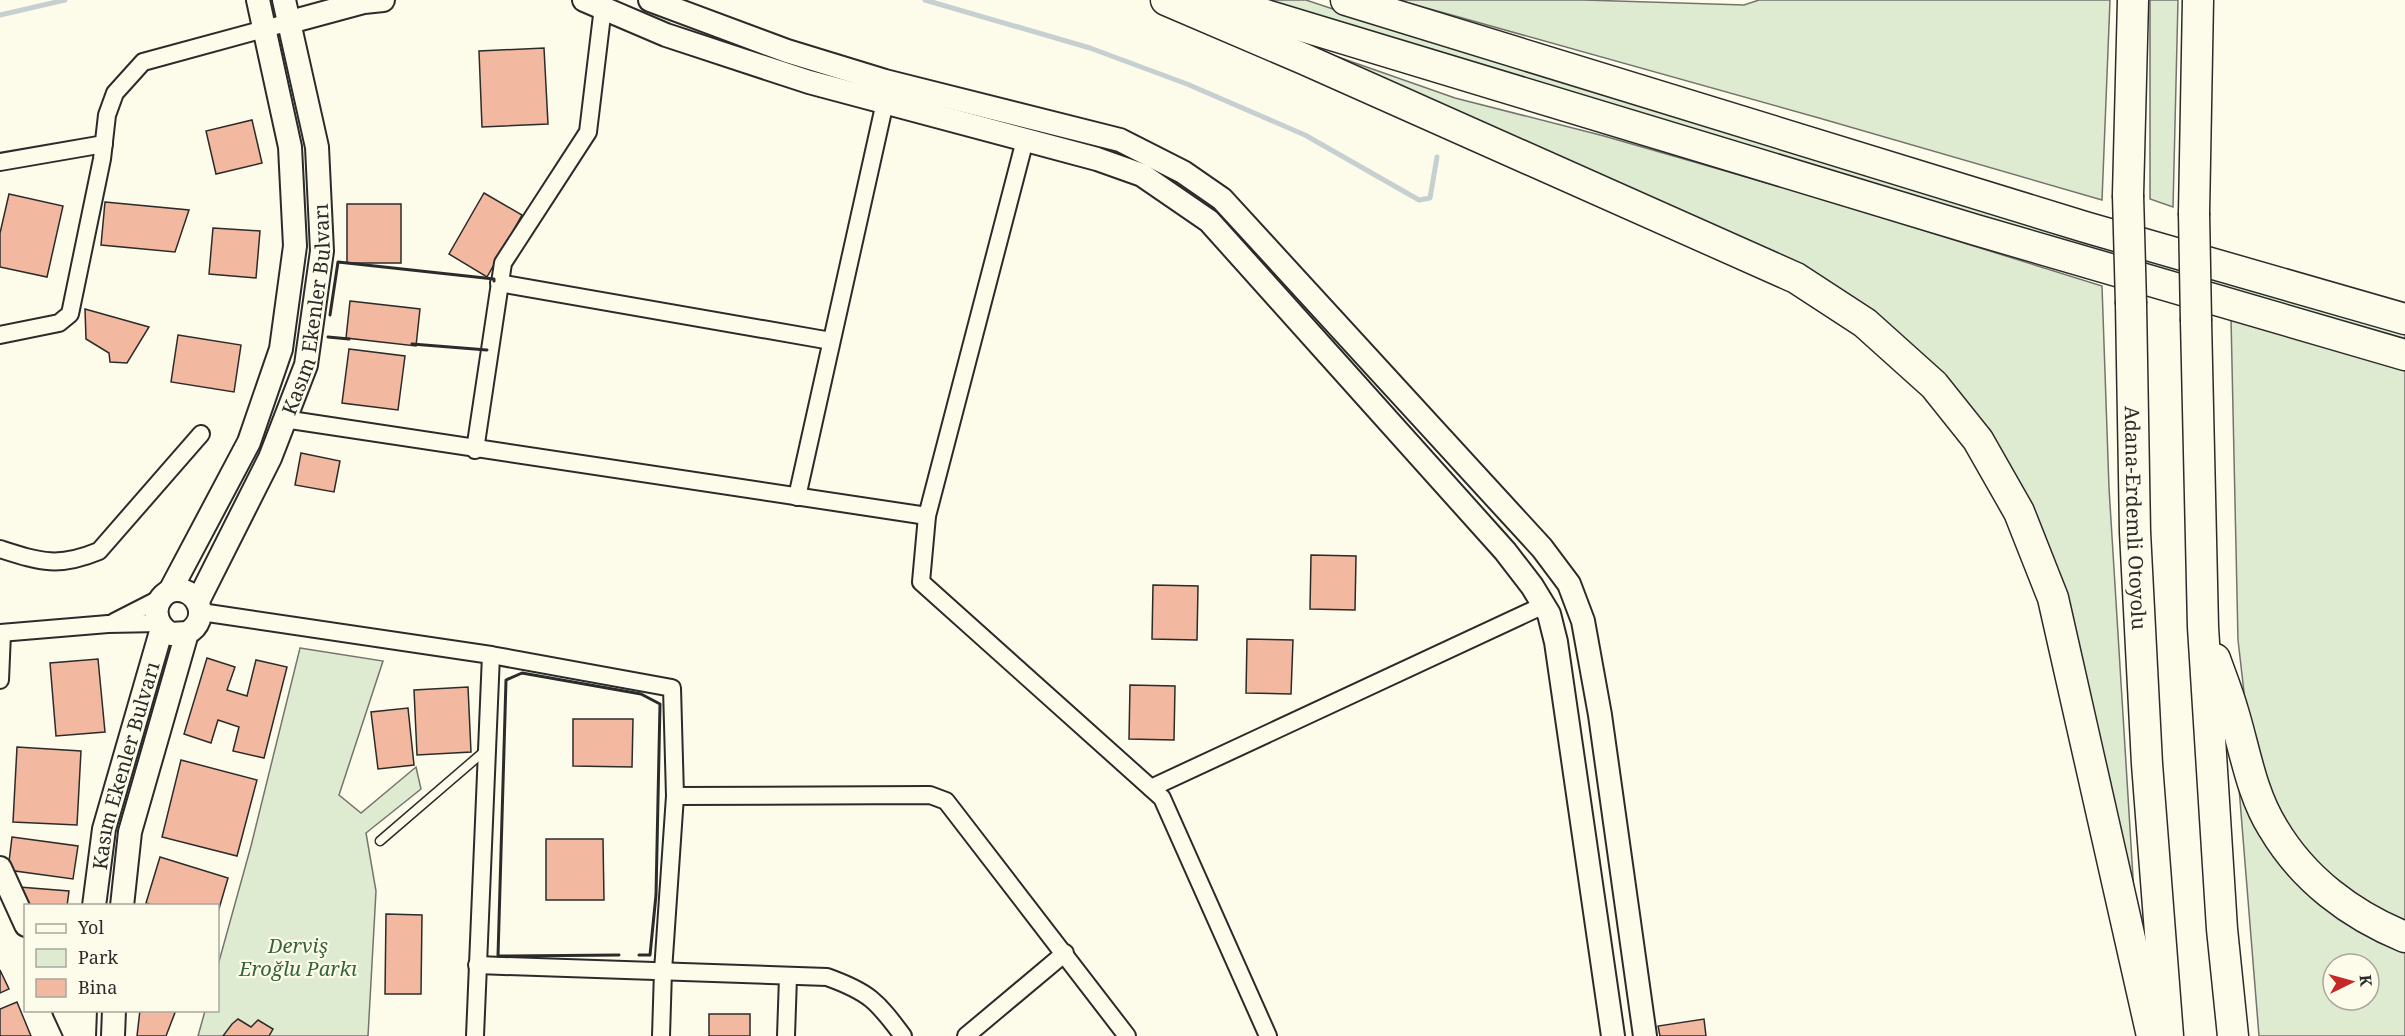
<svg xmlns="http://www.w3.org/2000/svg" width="2405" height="1036" font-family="'Noto Serif',serif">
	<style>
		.green { fill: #deebd1; stroke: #74746e; stroke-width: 1.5; fill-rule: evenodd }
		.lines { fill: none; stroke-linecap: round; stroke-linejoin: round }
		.stream { stroke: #c7d0d0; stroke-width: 5 }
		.building { fill: #f2b8a0; stroke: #2b2b2b; stroke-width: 1.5 }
		.lane-casing { stroke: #2b2b2b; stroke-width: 11 }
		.street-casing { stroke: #2b2b2b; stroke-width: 20 }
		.secondary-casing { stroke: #2b2b2b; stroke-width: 26 }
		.highway-casing { stroke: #2b2b2b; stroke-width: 33 }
		.lane { stroke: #fdfbea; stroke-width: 8 }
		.street { stroke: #fdfbea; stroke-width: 16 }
		.secondary { stroke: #fdfbea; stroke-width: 22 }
		.highway { stroke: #fdfbea; stroke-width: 30 }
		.highway-bridge-casing { stroke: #2b2b2b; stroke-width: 33; stroke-linecap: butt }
		.highway-bridge { stroke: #fdfbea; stroke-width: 30 }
		.wall { stroke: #2b2b2b; stroke-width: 3 }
		.labels { text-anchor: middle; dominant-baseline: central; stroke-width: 4.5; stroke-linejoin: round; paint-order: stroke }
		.street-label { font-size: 20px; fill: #2b2b2b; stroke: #fdfbea }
		.park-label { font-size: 20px; font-style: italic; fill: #34623c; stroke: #fdfbea }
	</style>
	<rect width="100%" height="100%" fill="#fdfbea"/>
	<g class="green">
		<polygon points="1266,0 1306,0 1378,24 2405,332 2405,347"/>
		<polygon points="1398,0 1584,0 1744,5 1759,0 2110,0 2102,200 1819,118"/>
		<polygon points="2150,0 2178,0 2173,207 2150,199"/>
		<polygon points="1321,51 1455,98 1604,136 1823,199 2102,286 2109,488 2136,926 2061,590 1876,314"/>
		<polygon points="2231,318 2405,371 2405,924 2367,905 2316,867 2273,806 2250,744 2238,640"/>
		<polygon points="300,648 383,661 339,795 361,813 416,767 421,789 366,833 376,891 368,1036 198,1036 205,1011 218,1010 218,965 251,846"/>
		<path d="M2239,788L2273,847L2405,950V1036H2259ZM2333,964H2369V1000H2333Z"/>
	</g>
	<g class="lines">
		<g class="stream">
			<polyline points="925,0 1090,48 1187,84 1305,135 1419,200 1430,198 1437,157"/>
			<polyline points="0,15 65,0"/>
		</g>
	</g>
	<g class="building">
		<polygon points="544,48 548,124 482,127 479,51"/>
		<polygon points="252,120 262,163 216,174 206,131"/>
		<polygon points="484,193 522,215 487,277 449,254"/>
		<polygon points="9,194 63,206 47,277 0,267 0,233"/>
		<polygon points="105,202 189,210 175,252 101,245"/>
		<rect x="347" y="204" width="54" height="59"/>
		<polygon points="213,228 260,231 256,278 209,274"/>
		<polygon points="350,301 420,309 416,346 346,338"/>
		<polygon points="85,309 149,327 127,363 110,362 109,353 86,339"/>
		<polygon points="178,335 241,345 234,392 171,382"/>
		<polygon points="349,349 405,356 398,410 342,403"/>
		<polygon points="301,453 340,461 334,492 295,485"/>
		<polygon points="1311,555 1356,556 1355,610 1310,609"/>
		<polygon points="1153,585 1198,586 1197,640 1152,639"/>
		<polygon points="1247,639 1293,640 1291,694 1246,693"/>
		<polygon points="207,658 235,667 227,690 247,696 256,660 287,667 264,758 233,751 239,727 218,720 211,743 184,734"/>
		<polygon points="98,659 105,732 56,736 50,663"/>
		<polygon points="1130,685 1175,686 1174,740 1129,739"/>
		<polygon points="468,687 471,752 417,755 414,690"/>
		<polygon points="408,708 414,765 378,769 371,712"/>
		<polygon points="573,719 633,719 632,767 573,766"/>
		<polygon points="17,747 81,751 77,825 13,822"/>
		<polygon points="181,760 257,780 237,856 162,837"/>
		<polygon points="12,837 78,846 73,879 8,870"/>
		<polygon points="546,839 603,839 604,900 546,900"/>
		<polygon points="160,857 228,878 218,912 218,906 155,906 146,903"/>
		<polygon points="19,887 69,891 67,906 26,906"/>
		<polygon points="386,914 422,915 421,994 385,994"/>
		<polygon points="0,970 9,989 0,993"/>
		<polygon points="17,1002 31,1036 0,1036 0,1009"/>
		<polygon points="140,1010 176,1010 166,1036 137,1036"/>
		<rect x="709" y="1014" width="41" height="22"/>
		<polygon points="238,1019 251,1027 258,1020 273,1029 269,1036 223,1036 232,1024"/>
		<polygon points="1704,1019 1706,1036 1660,1036 1658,1026"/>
	</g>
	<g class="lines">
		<g class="lane-casing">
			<polyline id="lane" points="380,841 487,749"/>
		</g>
		<g class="street-casing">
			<g id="street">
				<polyline points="1025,140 927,516 921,582 1162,798 1268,1036"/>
				<polyline points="0,162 104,144"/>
				<polyline points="499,283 831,341"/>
				<polyline points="0,335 59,323 70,314 102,159 107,115 115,93 143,62 290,22"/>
				<polyline points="284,419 927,516"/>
				<polyline points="475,450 503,263 588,132 603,7"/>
				<polyline points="797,497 885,102"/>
				<path d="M0,549C41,562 58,568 99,551L201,434"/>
				<polyline points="201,612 491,655 672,688 675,796 663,971 661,1036"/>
				<polyline points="114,622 161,598"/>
				<polyline points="0,633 108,624 159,623"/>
				<polyline points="0,680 2,633"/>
				<polyline points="1151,788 1544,605"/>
				<polyline points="675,796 930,795 946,801 1127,1036"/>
				<path d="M477,965L827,977C869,992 877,1001 903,1036"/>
				<polyline points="475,1036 491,655"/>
				<polyline points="786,1036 788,977"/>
				<polyline points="966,1036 1065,953"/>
			</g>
		</g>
		<g class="secondary-casing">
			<g id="secondary">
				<polyline points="584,0 666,35 809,82 1097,159 1142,175 1209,221 1505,551 1532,586 1549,614 1556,642 1613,1036"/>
				<polyline points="650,0 787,51 885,81 1120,140 1183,172 1222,199 1542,548 1569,584 1583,621 1600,715 1645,1036"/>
				<polyline points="290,22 364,2 383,0"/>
				<polyline points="170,591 249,442 281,349 295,246 290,147 258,0"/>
				<path id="s1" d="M198,601L270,458L306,365L322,251L317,147L284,0"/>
				<polyline points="0,868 26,925"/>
				<path id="s2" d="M94,906L104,829L162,628"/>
				<path d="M122,906L130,832L187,633C212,620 198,584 170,591C151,601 153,624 171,634L187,633"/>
				<polyline points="64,1010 76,1036"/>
				<polyline points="84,1036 85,1010"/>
				<polyline points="113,1036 114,1010"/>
			</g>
		</g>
		<g class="highway-casing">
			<g id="highway">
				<polyline points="1166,0 1304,59 1796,278 1865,323 1934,385 1978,440 2019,512 2053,598 2152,1036"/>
				<polyline points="1216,0 1976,230 2405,355"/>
				<polyline points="1346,0 2085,227 2405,319"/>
				<polyline points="2128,195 2133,0"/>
				<polyline points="2194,213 2198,0"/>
				<path id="s3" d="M2131,304L2135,532L2147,764L2168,1036"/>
				<polyline points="2196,321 2203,627 2222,929 2233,1036"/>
				<path d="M2215,659C2221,676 2228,693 2233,711C2245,750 2251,793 2273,828C2303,879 2351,915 2405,937"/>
			</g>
		</g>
		<use href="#lane" class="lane"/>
		<use href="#street" class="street"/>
		<use href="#secondary" class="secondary"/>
		<use href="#highway" class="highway"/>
		<g class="highway-bridge-casing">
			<g id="highway-bridge">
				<polyline points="2128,195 2131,304"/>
				<polyline points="2194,213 2196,321"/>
			</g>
		</g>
		<use href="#highway-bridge" class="highway-bridge"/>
		<g class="wall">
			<polyline points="330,315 338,262 494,279 494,281"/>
			<polyline points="328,337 349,339"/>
			<polyline points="412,344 487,350"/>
			<polyline points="619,955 498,956 506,680 522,673 641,694 660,704 656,895 650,955 639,955"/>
		</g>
	</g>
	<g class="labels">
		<g class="street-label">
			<text stroke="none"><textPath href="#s1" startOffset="315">Kasım Ekenler Bulvarı</textPath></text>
			<text stroke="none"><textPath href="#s3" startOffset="214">Adana-Erdemli Otoyolu</textPath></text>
			<text stroke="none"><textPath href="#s2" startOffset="144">Kasım Ekenler Bulvarı</textPath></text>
		</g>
		<g class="park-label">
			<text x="298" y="945">Derviş<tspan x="298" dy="23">Eroğlu Parkı</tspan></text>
		</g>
	</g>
	<rect x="24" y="904" width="195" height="108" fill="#fdfbea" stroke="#a9a89e" stroke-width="1.5"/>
	<rect x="36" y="924" width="30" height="9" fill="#fdfbea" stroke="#a9a89e" stroke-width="1.5"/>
	<text x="78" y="934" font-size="18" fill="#2b2b2b">Yol</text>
	<rect x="36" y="949" width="30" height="18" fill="#deebd1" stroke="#a9a89e" stroke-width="1.5"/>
	<text x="78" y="964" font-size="18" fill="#2b2b2b">Park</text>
	<rect x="36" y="979" width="30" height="18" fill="#f2b8a0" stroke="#a9a89e" stroke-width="1.5"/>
	<text x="78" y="994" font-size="18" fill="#2b2b2b">Bina</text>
	<g transform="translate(2351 982) rotate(85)"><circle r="28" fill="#fdfbea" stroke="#a9a89e" stroke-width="1.5"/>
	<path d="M0-4.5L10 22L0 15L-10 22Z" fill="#c62828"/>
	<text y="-9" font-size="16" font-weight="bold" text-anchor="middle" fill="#2b2b2b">K</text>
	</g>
</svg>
